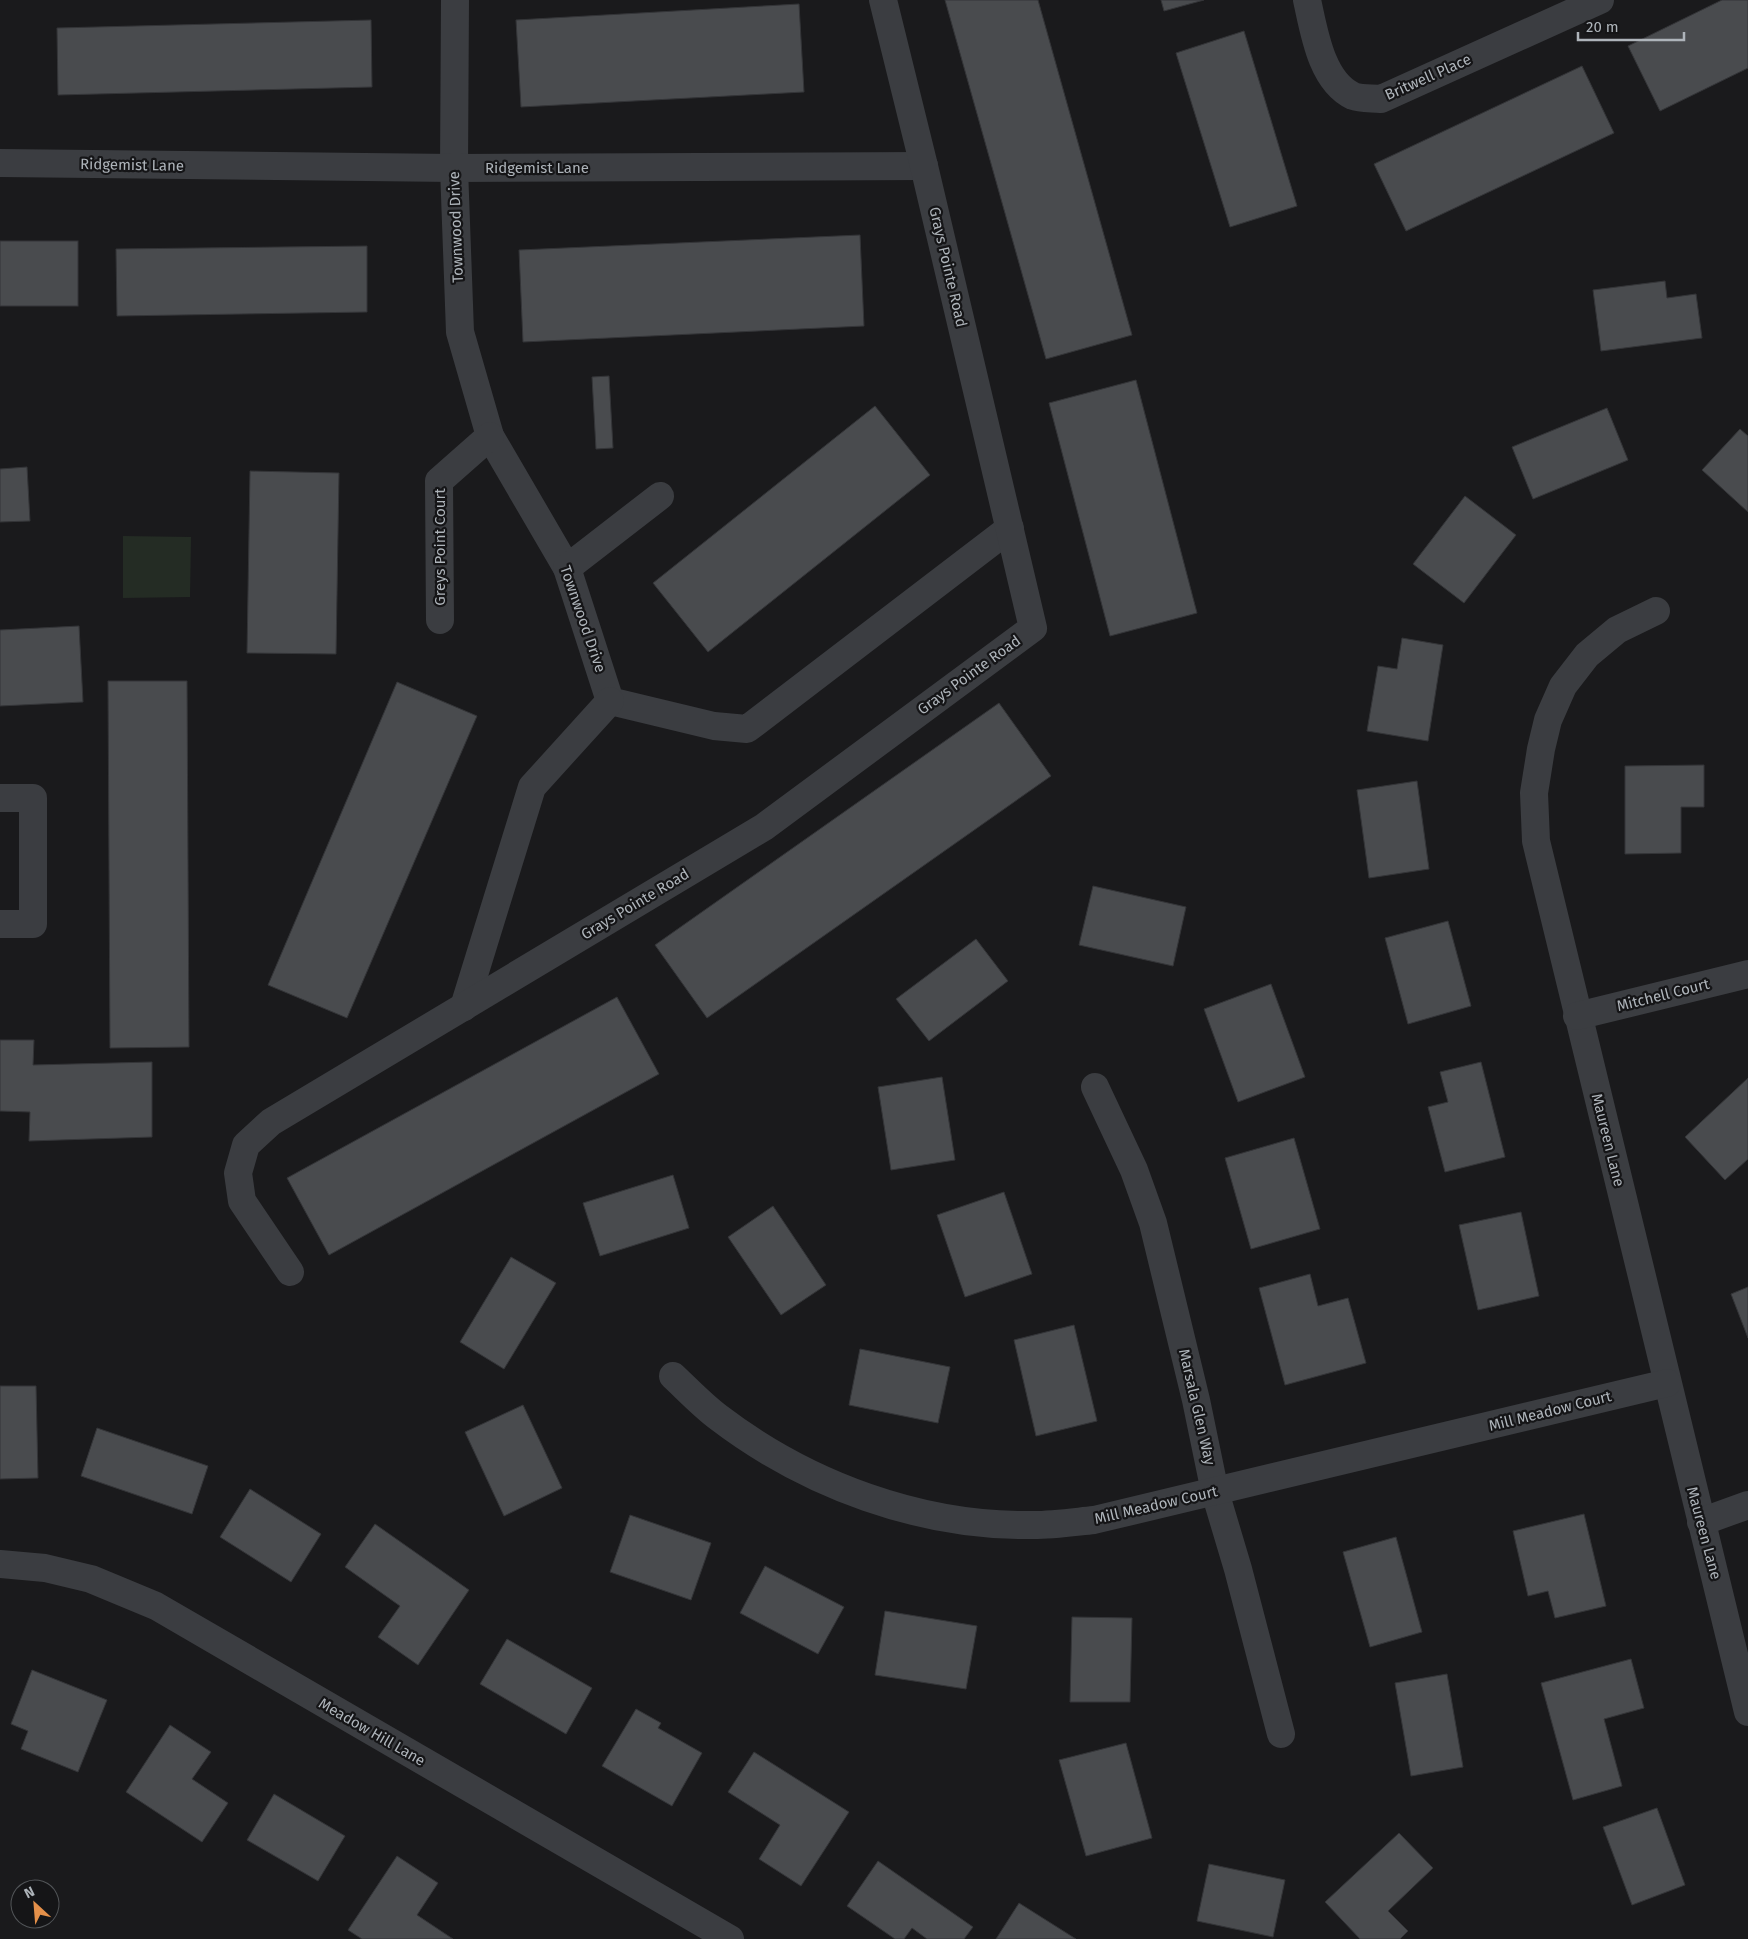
<svg xmlns="http://www.w3.org/2000/svg" width="1748" height="1939" font-family="'Fira Sans',sans-serif">
	<style>
		.green { fill: #242c24 }
		.building { fill: #494b4e; stroke: #343538 }
		.lines { fill: none; stroke-linecap: round; stroke-linejoin: round }
		.street { stroke: #3b3d41; stroke-width: 28 }
		.labels { text-anchor: middle; dominant-baseline: central; stroke-width: 4.5; stroke-linejoin: round; paint-order: stroke }
		.street-label { font-size: 15px; fill: #aeb4ba; stroke: #151517 }
	</style>
	<rect width="100%" height="100%" fill="#1a1a1c"/>
	<polygon class="green" points="123,536 191,537 190,597 123,598"/>
	<g class="building">
		<polygon points="945,0 1038,0 1132,335 1046,359"/>
		<polygon points="1161,0 1204,0 1164,11"/>
		<polygon points="1722,0 1748,0 1748,68 1660,111 1628,46"/>
		<polygon points="799,4 804,92 521,107 516,20"/>
		<polygon points="371,20 372,87 58,95 57,28"/>
		<polygon points="1244,31 1297,206 1230,227 1176,53"/>
		<polygon points="1582,66 1614,133 1406,231 1374,164"/>
		<polygon points="860,235 864,326 523,342 519,250"/>
		<rect x="0" y="241" width="78" height="65"/>
		<polygon points="367,246 367,312 117,316 116,249"/>
		<polygon points="1665,281 1667,298 1696,294 1702,338 1601,351 1593,290"/>
		<polygon points="609,376 613,448 596,449 592,377"/>
		<polygon points="1136,380 1197,613 1110,636 1049,403"/>
		<polygon points="875,406 930,475 708,652 653,583"/>
		<polygon points="1607,408 1628,460 1533,499 1512,447"/>
		<polygon points="1740,429 1748,436 1748,512 1702,470"/>
		<polygon points="27,467 30,521 0,522 0,469"/>
		<polygon points="250,471 339,473 336,654 247,653"/>
		<polygon points="1465,496 1516,535 1464,603 1413,564"/>
		<polygon points="79,626 83,702 0,706 0,630"/>
		<polygon points="1402,638 1443,645 1428,741 1367,731 1378,666 1397,669"/>
		<polygon points="108,681 187,681 189,1047 110,1048"/>
		<polygon points="397,682 477,716 347,1018 268,985"/>
		<polygon points="999,703 1051,776 707,1018 655,945"/>
		<polygon points="1704,765 1704,807 1681,807 1681,853 1625,854 1625,766"/>
		<polygon points="1417,781 1429,869 1369,878 1357,790"/>
		<polygon points="1093,886 1186,907 1173,966 1079,945"/>
		<polygon points="1448,921 1471,1006 1408,1024 1385,938"/>
		<polygon points="976,939 1008,981 929,1041 896,999"/>
		<polygon points="1271,984 1305,1077 1238,1102 1204,1009"/>
		<polygon points="617,997 659,1074 329,1255 287,1178"/>
		<polygon points="0,1040 34,1040 33,1065 152,1062 152,1137 29,1141 30,1112 0,1111"/>
		<polygon points="1481,1062 1505,1157 1445,1172 1428,1107 1448,1102 1440,1072"/>
		<polygon points="942,1077 955,1160 891,1170 878,1087"/>
		<polygon points="1748,1078 1748,1159 1725,1180 1685,1137"/>
		<polygon points="1294,1138 1320,1229 1251,1249 1225,1158"/>
		<polygon points="673,1175 689,1228 600,1256 583,1203"/>
		<polygon points="1004,1192 1032,1274 965,1297 937,1215"/>
		<polygon points="773,1206 826,1285 781,1315 728,1237"/>
		<polygon points="1521,1212 1539,1296 1478,1310 1459,1225"/>
		<polygon points="511,1257 556,1283 504,1369 460,1342"/>
		<polygon points="1310,1274 1318,1306 1348,1298 1366,1363 1285,1385 1259,1288"/>
		<polygon points="1748,1287 1748,1338 1731,1294"/>
		<polygon points="1074,1325 1097,1421 1036,1436 1014,1340"/>
		<polygon points="860,1349 950,1367 938,1423 849,1405"/>
		<polygon points="0,1386 36,1386 38,1478 0,1479"/>
		<polygon points="523,1405 562,1488 504,1516 465,1432"/>
		<polygon points="97,1428 208,1466 192,1514 81,1476"/>
		<polygon points="250,1489 321,1534 291,1582 220,1537"/>
		<polygon points="1584,1514 1606,1606 1555,1618 1548,1591 1528,1596 1513,1531"/>
		<polygon points="630,1515 711,1543 691,1600 610,1572"/>
		<polygon points="375,1524 469,1590 418,1665 378,1637 400,1606 345,1567"/>
		<polygon points="1396,1537 1422,1632 1370,1647 1343,1552"/>
		<polygon points="765,1566 844,1607 818,1654 740,1613"/>
		<polygon points="885,1611 977,1626 966,1689 875,1675"/>
		<polygon points="1072,1617 1132,1618 1130,1702 1070,1702"/>
		<polygon points="507,1639 592,1688 566,1734 480,1684"/>
		<polygon points="1631,1659 1644,1708 1604,1719 1622,1786 1573,1800 1541,1683"/>
		<polygon points="32,1670 107,1700 78,1772 21,1749 28,1731 11,1724"/>
		<polygon points="1447,1674 1463,1767 1411,1776 1395,1683"/>
		<polygon points="636,1709 661,1723 658,1728 702,1753 672,1806 602,1766"/>
		<polygon points="170,1725 211,1752 192,1779 228,1803 202,1842 126,1792"/>
		<polygon points="1126,1743 1152,1838 1086,1856 1059,1760"/>
		<polygon points="754,1752 849,1812 801,1886 759,1859 780,1825 728,1792"/>
		<polygon points="274,1794 345,1836 318,1881 247,1840"/>
		<polygon points="1657,1808 1685,1885 1632,1905 1603,1827"/>
		<polygon points="1399,1833 1433,1868 1388,1911 1408,1931 1400,1939 1360,1939 1325,1902"/>
		<polygon points="397,1856 438,1883 417,1915 453,1939 362,1939 348,1930"/>
		<polygon points="878,1861 973,1927 964,1939 927,1939 912,1928 904,1939 895,1939 847,1906"/>
		<polygon points="1209,1864 1285,1880 1273,1937 1197,1921"/>
		<polygon points="1019,1903 1076,1939 996,1939"/>
	</g>
	<g class="lines">
		<g class="street">
			<polyline points="455,0 454,168 460,332 490,436 567,568 610,701 714,726 747,729 1010,528"/>
			<path d="M1307,0C1314,31 1321,81 1353,96C1361,99 1372,98 1381,99L1600,0"/>
			<polyline points="0,163 454,168 924,166"/>
			<polyline points="567,568 660,496"/>
			<polyline points="1656,611 1617,630 1587,655 1563,686 1548,720 1541,749 1534,793 1536,841 1748,1712"/>
			<polyline points="440,620 439,481 490,436"/>
			<polyline points="0,798 33,798 33,924 0,924"/>
			<polyline points="464,1007 532,787 610,701"/>
			<polyline points="1577,1016 1748,974"/>
			<polyline points="1095,1087 1134,1170 1153,1223 1196,1400 1215,1492 1238,1569 1281,1734"/>
			<polyline points="290,1272 242,1201 238,1173 246,1145 271,1122 764,827 1033,628 924,166 883,0"/>
			<path d="M673,1376C688,1390 702,1405 718,1417C807,1485 921,1527 1033,1525C1054,1525 1074,1522 1094,1520L1667,1383"/>
			<polyline points="1701,1522 1748,1505"/>
			<polyline points="0,1564 45,1568 91,1579 156,1606 730,1939"/>
		</g>
	</g>
	<g class="labels">
		<g class="street-label">
			<text transform="translate(1428 77) rotate(-24)">Britwell Place</text>
			<text transform="translate(132 165) rotate(1)">Ridgemist Lane</text>
			<text x="537" y="168">Ridgemist Lane</text>
			<text transform="translate(456 227) rotate(-92)">Townwood Drive</text>
			<text transform="translate(948 267) rotate(77)">Grays Pointe Road</text>
			<text transform="translate(440 547) rotate(-90)">Greys Point Court</text>
			<text transform="translate(583 619) rotate(71)">Townwood Drive</text>
			<text transform="translate(969 675) rotate(-36)">Grays Pointe Road</text>
			<text transform="translate(635 904) rotate(-31)">Grays Pointe Road</text>
			<text transform="translate(1663 995) rotate(-14)">Mitchell Court</text>
			<text transform="translate(1608 1140) rotate(76)">Maureen Lane</text>
			<text transform="translate(1197 1407) rotate(77)">Marsala Glen Way</text>
			<text transform="translate(1550 1411) rotate(-14)">Mill Meadow Court</text>
			<text transform="translate(1156 1505) rotate(-13)">Mill Meadow Court</text>
			<text transform="translate(1704 1533) rotate(75)">Maureen Lane</text>
			<text transform="translate(372 1732) rotate(30)">Meadow Hill Lane</text>
		</g>
	</g>
	<g transform="translate(35 1904) rotate(334)"><circle r="24" fill="#151517" stroke="#525558"/>
	<path d="M0-4L9 19L0 12L-9 19Z" fill="#e4904a"/>
	<text y="-8" font-size="14" font-weight="bold" text-anchor="middle" fill="#aeb4ba">N</text>
	</g>
	<path d="M1578 32v8h106v-8" fill="none" stroke="#aeb4ba" stroke-width="2.5"/>
	<text x="1586" y="32" font-size="15" fill="#aeb4ba" stroke="#151517" stroke-width="4" paint-order="stroke">20 m</text>
</svg>
